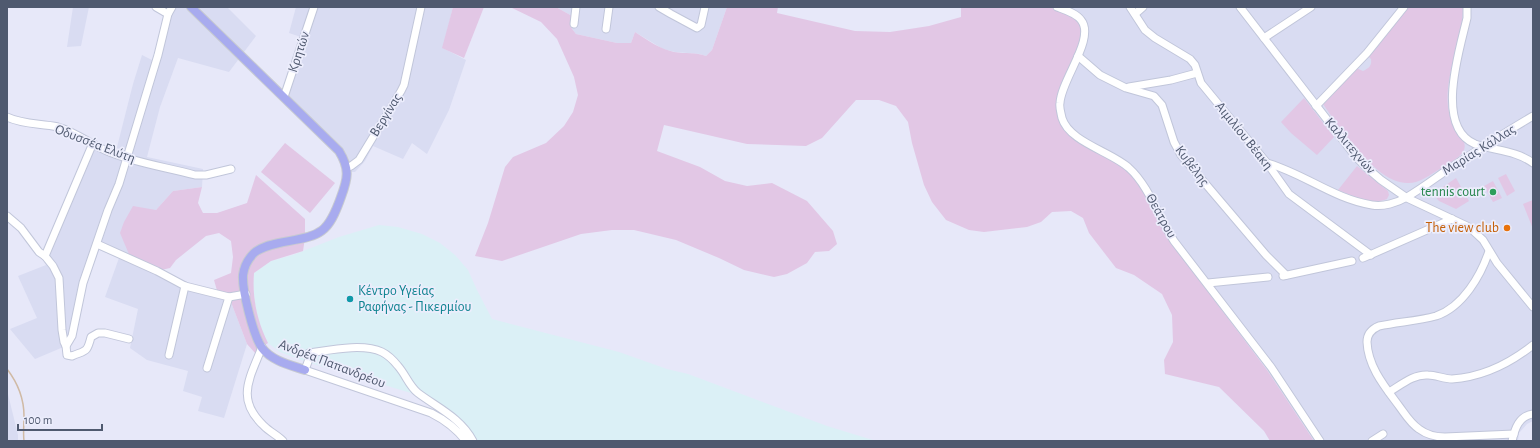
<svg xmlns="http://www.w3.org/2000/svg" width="1540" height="448" font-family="'Alegreya Sans',sans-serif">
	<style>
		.residential { fill: #d9dcf2 }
		.medical { fill: #dbf0f6 }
		.green { fill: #e2c7e5 }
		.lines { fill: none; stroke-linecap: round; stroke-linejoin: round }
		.stream { stroke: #d0baa5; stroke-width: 1.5 }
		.minor-casing { stroke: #c1c6da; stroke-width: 9 }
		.major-casing { stroke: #c7cad1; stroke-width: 10 }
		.minor { stroke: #fff; stroke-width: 7 }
		.major { stroke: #a8abef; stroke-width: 8 }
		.leisure-dot { fill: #2e9e5b; stroke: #ecedfc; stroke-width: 1.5 }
		.food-dot { fill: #e8710a; stroke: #ecedfc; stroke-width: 1.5 }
		.culture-dot { fill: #0f9aa8; stroke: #ecedfc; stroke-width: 1.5 }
		.labels { text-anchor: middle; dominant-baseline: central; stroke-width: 3.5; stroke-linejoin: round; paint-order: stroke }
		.street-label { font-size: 14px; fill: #4f596f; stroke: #ecedfc }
		.leisure-label { font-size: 14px; fill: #27864d; stroke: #ecedfc; text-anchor: end }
		.food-label { font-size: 14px; fill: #c56008; stroke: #ecedfc; text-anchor: end }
		.culture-label { font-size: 14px; fill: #0d838f; stroke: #ecedfc; text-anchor: start }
	</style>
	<rect width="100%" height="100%" fill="#e7e8f9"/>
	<g class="residential">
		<polygon points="73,7 89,7 81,46 67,47"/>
		<polygon points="153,7 227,7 256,36 229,72 178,58 160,107 147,157 203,169 202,187 173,191 156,210 131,259 187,283 229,297 247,344 224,418 198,411 202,397 183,391 188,371 147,360 130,348 138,309 105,297 119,258 99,250 86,287 73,343 35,359 10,329 37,318 18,276 46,265 42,258 93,140 116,151 133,84 142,55 154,61 165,15"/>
		<polygon points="296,7 453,7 443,48 466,60 449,110 427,154 412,143 403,159 373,146 365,161 355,172 345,172 344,167 333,148 281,97 301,37 289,33"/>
		<polygon points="556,7 727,7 712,50 706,56 700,54 675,52 663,49 635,32 631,43 617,43 576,34 570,26 572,16"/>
		<polygon points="1050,7 1533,7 1533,421 1527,424 1519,433 1518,441 1314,441 1267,370 1169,240 1126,169 1072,138 1059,121 1056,102 1062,84 1074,18"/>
		<polygon points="7,390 18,435 18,441 7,441"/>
	</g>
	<polygon class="medical" points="379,225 398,227 422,234 440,243 455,255 468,270 477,290 492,319 619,352 667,369 688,374 827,426 876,441 472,441 446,413 411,393 307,362 280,352 268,343 261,331 256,312 253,285 254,273 271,261 293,255 339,237"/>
	<g class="green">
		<polygon points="453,7 484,7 464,58 442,48"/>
		<path d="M510,7H556L572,16L570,26L576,34L617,43H631L635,32C647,40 660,49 674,52C685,54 696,52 706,56L712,50L727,7H778L777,13L855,31L890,32L929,26L961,17V7H1050L1074,18L1080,25L1082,33V40L1062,84L1056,102L1059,121L1072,138L1126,169L1144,191L1158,221L1169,240L1267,370L1314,441H1270L1264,431L1219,387L1165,374L1164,360L1173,342L1172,315L1162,294L1134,275L1116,268L1089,233L1083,218L1071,211L1052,212L1041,222L1027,227L984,232L969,230L946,220L932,202L924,185L912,143L908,122L896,106L879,100H856L822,138L806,146L747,144L664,125L657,151L700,167L725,181L747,186L772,183L807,201L833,231L837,244L829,251L815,252L807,263L787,274L774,277L744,270L719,258L676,240L634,230H612L581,234L502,261L475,256L488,223L505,167L513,157L546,143L564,126L573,112L578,95L574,77L557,39L541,22Z"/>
		<path d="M1408,7H1463C1463,40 1442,80 1449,112C1450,116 1451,120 1453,124C1456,132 1468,141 1464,150C1459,160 1444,166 1435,172C1427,177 1417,184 1407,183C1376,183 1339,127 1323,104L1330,95L1356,68L1363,71C1369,68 1372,66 1371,59L1368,56Z"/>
		<polygon points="1304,98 1334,137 1317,155 1291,133 1281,122"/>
		<polygon points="285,143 335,183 310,213 261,172"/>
		<path d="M1357,166L1388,191L1389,195L1387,199C1372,206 1353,196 1338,190Z"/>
		<polygon points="1506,174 1515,191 1507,196 1498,178"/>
		<path d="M256,175L305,219V238L303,251L271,261L254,273C252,297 257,321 268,343L262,347L257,355L247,344L229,297L218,294L214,280L231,273L233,257L231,241L219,233L206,236L176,260L170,268L157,271L131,259L120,233L124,222L133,206L156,210L173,191L202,187L198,203L203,213H217L247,203Z"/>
		<polygon points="1456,178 1469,201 1456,209 1439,201 1435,196 1437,191"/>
		<polygon points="1493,181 1502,198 1493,202 1484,186"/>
		<polygon points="1533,200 1533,229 1523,204"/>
	</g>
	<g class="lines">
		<path class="stream" d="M7,369C17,382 24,398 24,416C24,424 23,432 24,441"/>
		<g class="minor-casing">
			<g id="minor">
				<polyline points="156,7 168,14"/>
				<polyline points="659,7 671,14 697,28 701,25 705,7"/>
				<path d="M1057,7C1065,10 1076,13 1081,20C1096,38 1061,80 1060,103C1059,107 1061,113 1062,118C1069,142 1112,152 1129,168C1149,186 1159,218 1174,241L1271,367L1320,441"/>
				<polyline points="1130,7 1145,30 1155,38 1190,59 1195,65 1201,83 1267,163 1289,194 1371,255"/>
				<polyline points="1240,7 1356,157 1367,168 1381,180 1407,198 1469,227 1483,240 1497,263 1533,307"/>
				<path d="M1467,7V18C1460,49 1434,127 1475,144C1495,151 1515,150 1533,163"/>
				<polyline points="1135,14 1143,7"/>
				<polyline points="574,24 576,7"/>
				<polyline points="606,29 609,7"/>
				<polyline points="1264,38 1311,7"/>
				<polyline points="1078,56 1100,75 1126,88 1154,96 1162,105 1174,142 1181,155 1266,255 1286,275"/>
				<polyline points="1129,87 1171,80 1197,73"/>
				<polyline points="284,97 314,7"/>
				<polyline points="1316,106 1367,53 1404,7"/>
				<path d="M7,117C24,125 40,123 58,127C76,132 90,144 107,151C135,163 166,167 195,175H206L231,169"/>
				<path d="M1267,163C1303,173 1334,199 1372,205C1383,207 1397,203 1407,197C1421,189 1434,179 1447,170C1476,151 1504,133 1533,116"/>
				<polyline points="347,167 351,166 359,160 401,91 404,85 421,7"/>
				<polyline points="7,216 21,228 39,252 45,256 53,266 59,278 62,330 64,342 66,346"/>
				<polyline points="97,244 157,271 185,286 229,297 246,294"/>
				<path d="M1489,251C1481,275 1463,307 1436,316C1418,321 1398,322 1379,326C1372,329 1367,334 1367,342C1368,367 1385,387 1399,406C1405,414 1410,423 1419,429C1427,435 1435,437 1445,437L1514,434"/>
				<polyline points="45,256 93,143"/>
				<polyline points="1363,258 1452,219"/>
				<polyline points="1283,276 1352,261"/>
				<polyline points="1208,283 1268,277"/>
				<path d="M129,339L105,333H98L91,337C87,353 86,350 72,356L67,355L66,346L72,336L83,283L108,210L119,184L158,55L168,14L172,7"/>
				<path d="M262,347C250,378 235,399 264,426C270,432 277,435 283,441"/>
				<polyline points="169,355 185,286"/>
				<polyline points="207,368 229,297"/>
				<path d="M1389,392C1401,385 1413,374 1428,375C1436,375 1444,379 1452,379C1483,377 1509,364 1533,345"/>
				<path d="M466,441C456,428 445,420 431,413L305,370L309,359V353C330,350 363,343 382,352C388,355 394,361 398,366C406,375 409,386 418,393C438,408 461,418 473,441"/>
				<polyline points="1372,441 1383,434"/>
				<path d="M1512,441C1515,428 1519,416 1533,414"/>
			</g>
		</g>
		<g class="major-casing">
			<path id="major" d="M191,7L339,151C350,169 348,178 341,197C327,237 319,235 279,243C270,245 261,247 254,253C248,259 244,267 243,275C242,290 253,335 262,348C272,361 290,365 305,370"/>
		</g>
		<use href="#minor" class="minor"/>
		<use href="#major" class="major"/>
	</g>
	<circle class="leisure-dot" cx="1493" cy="192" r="4"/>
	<circle class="food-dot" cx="1507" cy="228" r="4"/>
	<circle class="culture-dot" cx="350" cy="299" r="4"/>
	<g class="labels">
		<g class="street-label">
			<text transform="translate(299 52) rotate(-72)">Κρητών</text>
			<text transform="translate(386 115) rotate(-58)">Βεργίνας</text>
			<text transform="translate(1244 136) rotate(51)">Αιμιλίου Βέακη</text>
			<text transform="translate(95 144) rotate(21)">Οδυσσέα Ελύτη</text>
			<text transform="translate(1350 146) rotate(49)">Καλλιτεχνών</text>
			<text transform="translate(1479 150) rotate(-32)">Μαρίας Κάλλας</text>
			<text transform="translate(1192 166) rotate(53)">Κυβέλης</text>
			<text transform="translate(1161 216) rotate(61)">Θεάτρου</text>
			<text transform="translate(332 364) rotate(21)">Ανδρέα Παπανδρέου</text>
		</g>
		<g class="leisure-label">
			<text x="1485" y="192">tennis court</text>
		</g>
		<g class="food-label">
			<text x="1499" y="228">The view club</text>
		</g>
		<g class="culture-label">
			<text x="358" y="291">Κέντρο Υγείας<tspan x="358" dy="16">Ραφήνας - Πικερμίου</tspan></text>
		</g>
	</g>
	<rect width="1540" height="448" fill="none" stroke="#4f596f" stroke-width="16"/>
	<path d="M18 424v6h84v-6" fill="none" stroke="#4f596f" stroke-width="2"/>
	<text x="24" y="424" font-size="12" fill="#4f596f" stroke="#ecedfc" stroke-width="3" paint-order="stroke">100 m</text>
</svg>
